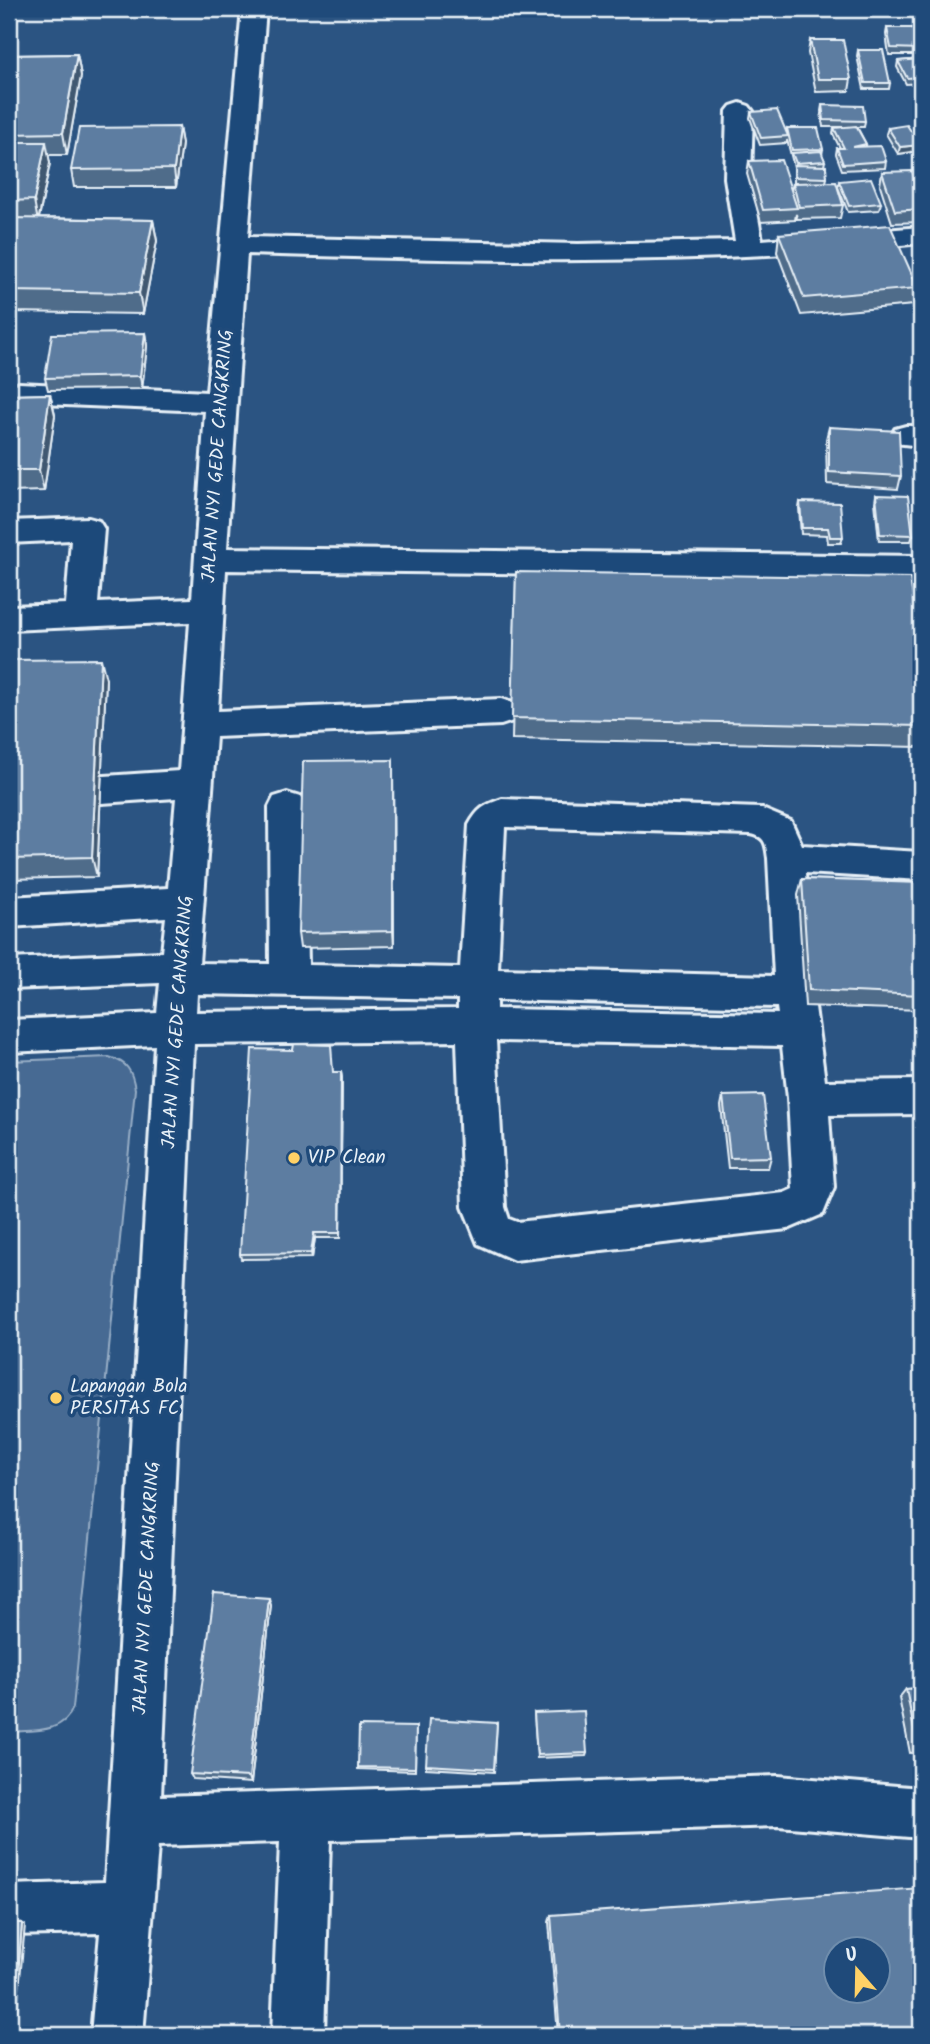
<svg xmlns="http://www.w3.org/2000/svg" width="930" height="2044" font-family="Kalam,sans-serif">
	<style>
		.green { fill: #476b93; stroke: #98aec6; stroke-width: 2 }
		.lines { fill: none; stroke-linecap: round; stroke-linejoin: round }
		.minor-casing { stroke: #e8f1f8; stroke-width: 6 }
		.minor { fill: #1f4a7a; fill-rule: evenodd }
		.wall { fill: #506c8a; stroke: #e8f1f8; stroke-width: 2 }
		.shaded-wall { fill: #415871; stroke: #e8f1f8; stroke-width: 2 }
		.building { fill: #5d7da1; stroke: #e8f1f8; stroke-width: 2; fill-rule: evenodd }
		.poi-dot { fill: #ffd166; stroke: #1f4a7a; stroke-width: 2.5 }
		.labels { text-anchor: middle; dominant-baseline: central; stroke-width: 7; stroke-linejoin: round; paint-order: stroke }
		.street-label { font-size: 19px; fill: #e8f1f8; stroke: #1f4a7a }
		.poi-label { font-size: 19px; fill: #e8f1f8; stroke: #1f4a7a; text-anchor: start }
	</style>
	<rect width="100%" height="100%" fill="#2b5482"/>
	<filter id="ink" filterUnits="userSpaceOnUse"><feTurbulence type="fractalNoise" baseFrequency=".0143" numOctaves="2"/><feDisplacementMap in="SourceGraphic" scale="14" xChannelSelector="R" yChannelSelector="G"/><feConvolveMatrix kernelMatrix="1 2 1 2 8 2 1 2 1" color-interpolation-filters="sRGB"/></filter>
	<g filter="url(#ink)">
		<path class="green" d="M109,1057C127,1062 132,1070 135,1089L73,1708C63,1734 32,1730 9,1732V1061Z"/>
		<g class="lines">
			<g class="minor-casing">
				<g id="minor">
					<path d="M242,9H266L248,237L578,244L735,241L725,178L727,111L731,106L740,103L749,106L753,111L751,178L762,240L921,227V243C697,267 472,261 247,254L227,548L921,556V578L226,570L218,711L501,699L513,703L518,712L513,721L501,725L216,737L199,963L270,964L269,807L274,797L287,793L300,797L305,807L308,965L460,968L469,825C478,809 484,805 502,799L760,808L791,821L802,845L921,852V880L805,873L813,992L825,1081L921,1080V1114L829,1115L834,1187L823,1214L788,1229L514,1260L478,1244L463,1207L457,1041L194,1044L161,1796L778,1776L921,1788V1838L778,1826L330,1840L324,2035H272L280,1842L158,1846L143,2035H91L100,1933L9,1935V1885L105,1882L155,1045L9,1052V1020L157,1013L160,983L9,989V959L162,952L166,917L9,927V897L168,888L176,798L42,807L30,804L24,794L26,761L9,762V736L44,735L56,739L61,748L60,779L179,771L190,622L9,630V606L66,604L71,540L9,543V521L88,518L99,521L104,529L98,603L192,599L205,411L19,403L9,400V386L19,383L207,392ZM505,827L751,834C766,837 766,844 768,858L774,976L498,969ZM197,994L458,999V1009L196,1012ZM496,1000L777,1007L778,1014L496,1009ZM496,1041L782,1046L788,1098L793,1189L784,1193L517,1222L509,1219L505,1207Z"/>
					<polygon points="906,426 921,426 921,446 895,443 891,436 895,429"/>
				</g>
			</g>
			<use href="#minor" class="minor"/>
		</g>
		<g class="wall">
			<polygon points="887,28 921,39 921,55 889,55 886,34"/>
			<polygon points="810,40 851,79 849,91 816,92 808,53"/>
			<polygon points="858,50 890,83 889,89 864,89 857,56"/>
			<polygon points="77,54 81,76 67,155 48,155 50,163 39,218 153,220 157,241 143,314 9,312 9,55"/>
			<polygon points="921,59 921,83 906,84 897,67 898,61"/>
			<polygon points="822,105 865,121 864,127 857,127 866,144 866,146 886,161 885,168 842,170 836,154 837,148 840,148 833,134 834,128 844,127 823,127 821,111"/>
			<polygon points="751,112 786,133 787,128 823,149 822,155 825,161 824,166 827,178 826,182 843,205 840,218 797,219 796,214 795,220 761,222 747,174 749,161 791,191 793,183 794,183 794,167 787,140 787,143 760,145 750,118"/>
			<polygon points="179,127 182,144 176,187 74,187 71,170"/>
			<polygon points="888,128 919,151 898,154 886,134"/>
			<polygon points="882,172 921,198 921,222 892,223 880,185"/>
			<polygon points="839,181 881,203 879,210 848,212 838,187"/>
			<polygon points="779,234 918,288 914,305 801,315 777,252"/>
			<polygon points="145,333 147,346 142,389 48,390 45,378"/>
			<polygon points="50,394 55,415 44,491 9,492 9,395"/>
			<polygon points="829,427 901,476 898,489 827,484 826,439"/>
			<polygon points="876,495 913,535 911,541 879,541 875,502"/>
			<polygon points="800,502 843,537 841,543 828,543 827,535 801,534 799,508"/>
			<polygon points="516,572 921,651 921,747 512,739"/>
			<polygon points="9,660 106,679 97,877 9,879"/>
			<polygon points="393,760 394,946 300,948 298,933"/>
			<polygon points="802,879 921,883 921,1010 805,1006 798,895"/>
			<polygon points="333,1072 341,1072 342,1078 340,1238 315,1238 312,1258 241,1259 240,1254"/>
			<polygon points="723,1096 771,1157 768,1168 728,1168 721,1106"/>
			<polygon points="271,1605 251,1783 193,1779 190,1774"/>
			<polygon points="921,1688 921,1752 910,1753 899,1698 906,1689"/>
			<polygon points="534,1713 587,1753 586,1756 537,1758"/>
			<polygon points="497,1723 494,1772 426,1768 426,1765"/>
			<polygon points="416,1727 415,1771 358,1769 358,1767"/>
			<polygon points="551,1915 921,2035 558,2035 549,1922"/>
		</g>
		<g class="shaded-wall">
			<polygon points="77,54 81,76 67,155 63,133"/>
			<polygon points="179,127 182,144 176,187 174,169"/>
			<polygon points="46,142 50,163 38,222 34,200"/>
			<polygon points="920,145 919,151 898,154 900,147"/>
			<polygon points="153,220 157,241 143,314 139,293"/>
			<polygon points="145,333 147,346 142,389 140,376"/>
			<polygon points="50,394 55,415 44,491 39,470"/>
			<polygon points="101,659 106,679 97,877 92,857"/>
			<polygon points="393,760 393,776 394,946 393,931"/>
			<polygon points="341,1072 342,1078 340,1238 340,1233"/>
			<polygon points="314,1233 315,1238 312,1258 311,1253"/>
			<polygon points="269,1598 271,1605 251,1783 249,1777"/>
			<polygon points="22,1923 25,1925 17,2011 15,2009"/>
		</g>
		<g class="building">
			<polygon points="887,28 919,28 921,39 921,49 891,48"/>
			<polygon points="810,40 843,40 851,79 818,79"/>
			<polygon points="858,50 883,50 890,83 865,83"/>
			<polygon points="77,54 63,133 9,134 9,55"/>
			<polygon points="921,59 921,77 907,78 898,61"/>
			<polygon points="822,105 863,106 865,121 824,120"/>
			<polygon points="777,110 788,136 761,138 751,112"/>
			<polygon points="907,125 920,145 900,147 888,128"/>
			<polygon points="856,126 866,144 853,147 881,146 886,161 843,164 837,148 844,148 834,128"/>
			<polygon points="179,127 174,169 71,170 79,128"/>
			<polygon points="787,128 818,128 823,149 792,150"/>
			<polygon points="9,142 46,142 34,200 9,201"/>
			<polygon points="821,151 825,161 796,163 792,153"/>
			<polygon points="781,160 797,208 763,210 749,161"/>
			<polygon points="794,165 826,166 827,178 795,177"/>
			<polygon points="912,171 921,198 921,209 895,211 882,172"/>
			<polygon points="871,178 881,203 849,206 839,181"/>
			<polygon points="836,182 843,205 799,207 793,183"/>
			<polygon points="9,218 153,220 139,293 9,291"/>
			<polygon points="890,225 918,288 804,298 779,234"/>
			<polygon points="145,333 140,376 45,378 52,334"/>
			<polygon points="50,394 39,470 9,470 9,395"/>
			<polygon points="829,427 899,431 901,476 829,472"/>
			<polygon points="876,495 908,496 913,535 880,534"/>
			<polygon points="800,502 840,503 843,537 830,537 828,528 802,528"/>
			<polygon points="516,572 910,578 921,651 921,726 512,718"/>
			<polygon points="101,659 92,857 9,859 9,660"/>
			<polygon points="393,760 393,931 298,933 303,761"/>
			<polygon points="802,879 921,883 921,995 809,990"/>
			<polygon points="294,1044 331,1045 333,1072 341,1072 340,1233 314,1233 311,1253 240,1254 252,1049 293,1050"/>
			<polygon points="763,1095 771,1157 730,1158 723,1096"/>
			<polygon points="214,1594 269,1598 249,1777 190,1774"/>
			<polygon points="921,1688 921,1744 917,1745 906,1689"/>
			<polygon points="584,1711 587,1753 537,1755 534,1713"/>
			<polygon points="429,1719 497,1723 494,1769 426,1765"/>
			<polygon points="359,1726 416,1727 415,1768 358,1767"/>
			<path d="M921,1888V2035H560L551,1915ZM836,1950H878V1992H836Z"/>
			<polygon points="9,1923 22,1923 15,2009 9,2010"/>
		</g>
	</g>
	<g class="poi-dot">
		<circle cx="294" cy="1158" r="7"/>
		<circle cx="56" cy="1398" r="7"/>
	</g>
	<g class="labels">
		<g class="street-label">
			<text transform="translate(218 456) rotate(-86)">JALAN NYI GEDE CANGKRING</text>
			<text transform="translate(178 1022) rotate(-86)">JALAN NYI GEDE CANGKRING</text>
			<text transform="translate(147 1588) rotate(-87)">JALAN NYI GEDE CANGKRING</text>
		</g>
		<g class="poi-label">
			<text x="308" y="1158">VIP Clean</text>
			<text x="70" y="1387">Lapangan Bola<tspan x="70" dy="22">PERSITAS FC</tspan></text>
		</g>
	</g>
	<rect width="930" height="2044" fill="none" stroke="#1f4a7a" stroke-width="35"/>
	<rect x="18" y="18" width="895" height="2009" fill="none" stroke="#e8f1f8" stroke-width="2.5" filter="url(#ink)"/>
	<g transform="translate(857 1970) rotate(340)"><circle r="33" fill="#1f4a7a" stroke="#6f8dac" stroke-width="2"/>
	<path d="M0-5L12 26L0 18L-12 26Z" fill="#ffd166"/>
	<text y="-10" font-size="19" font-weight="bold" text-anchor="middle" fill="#e8f1f8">U</text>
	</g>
</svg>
